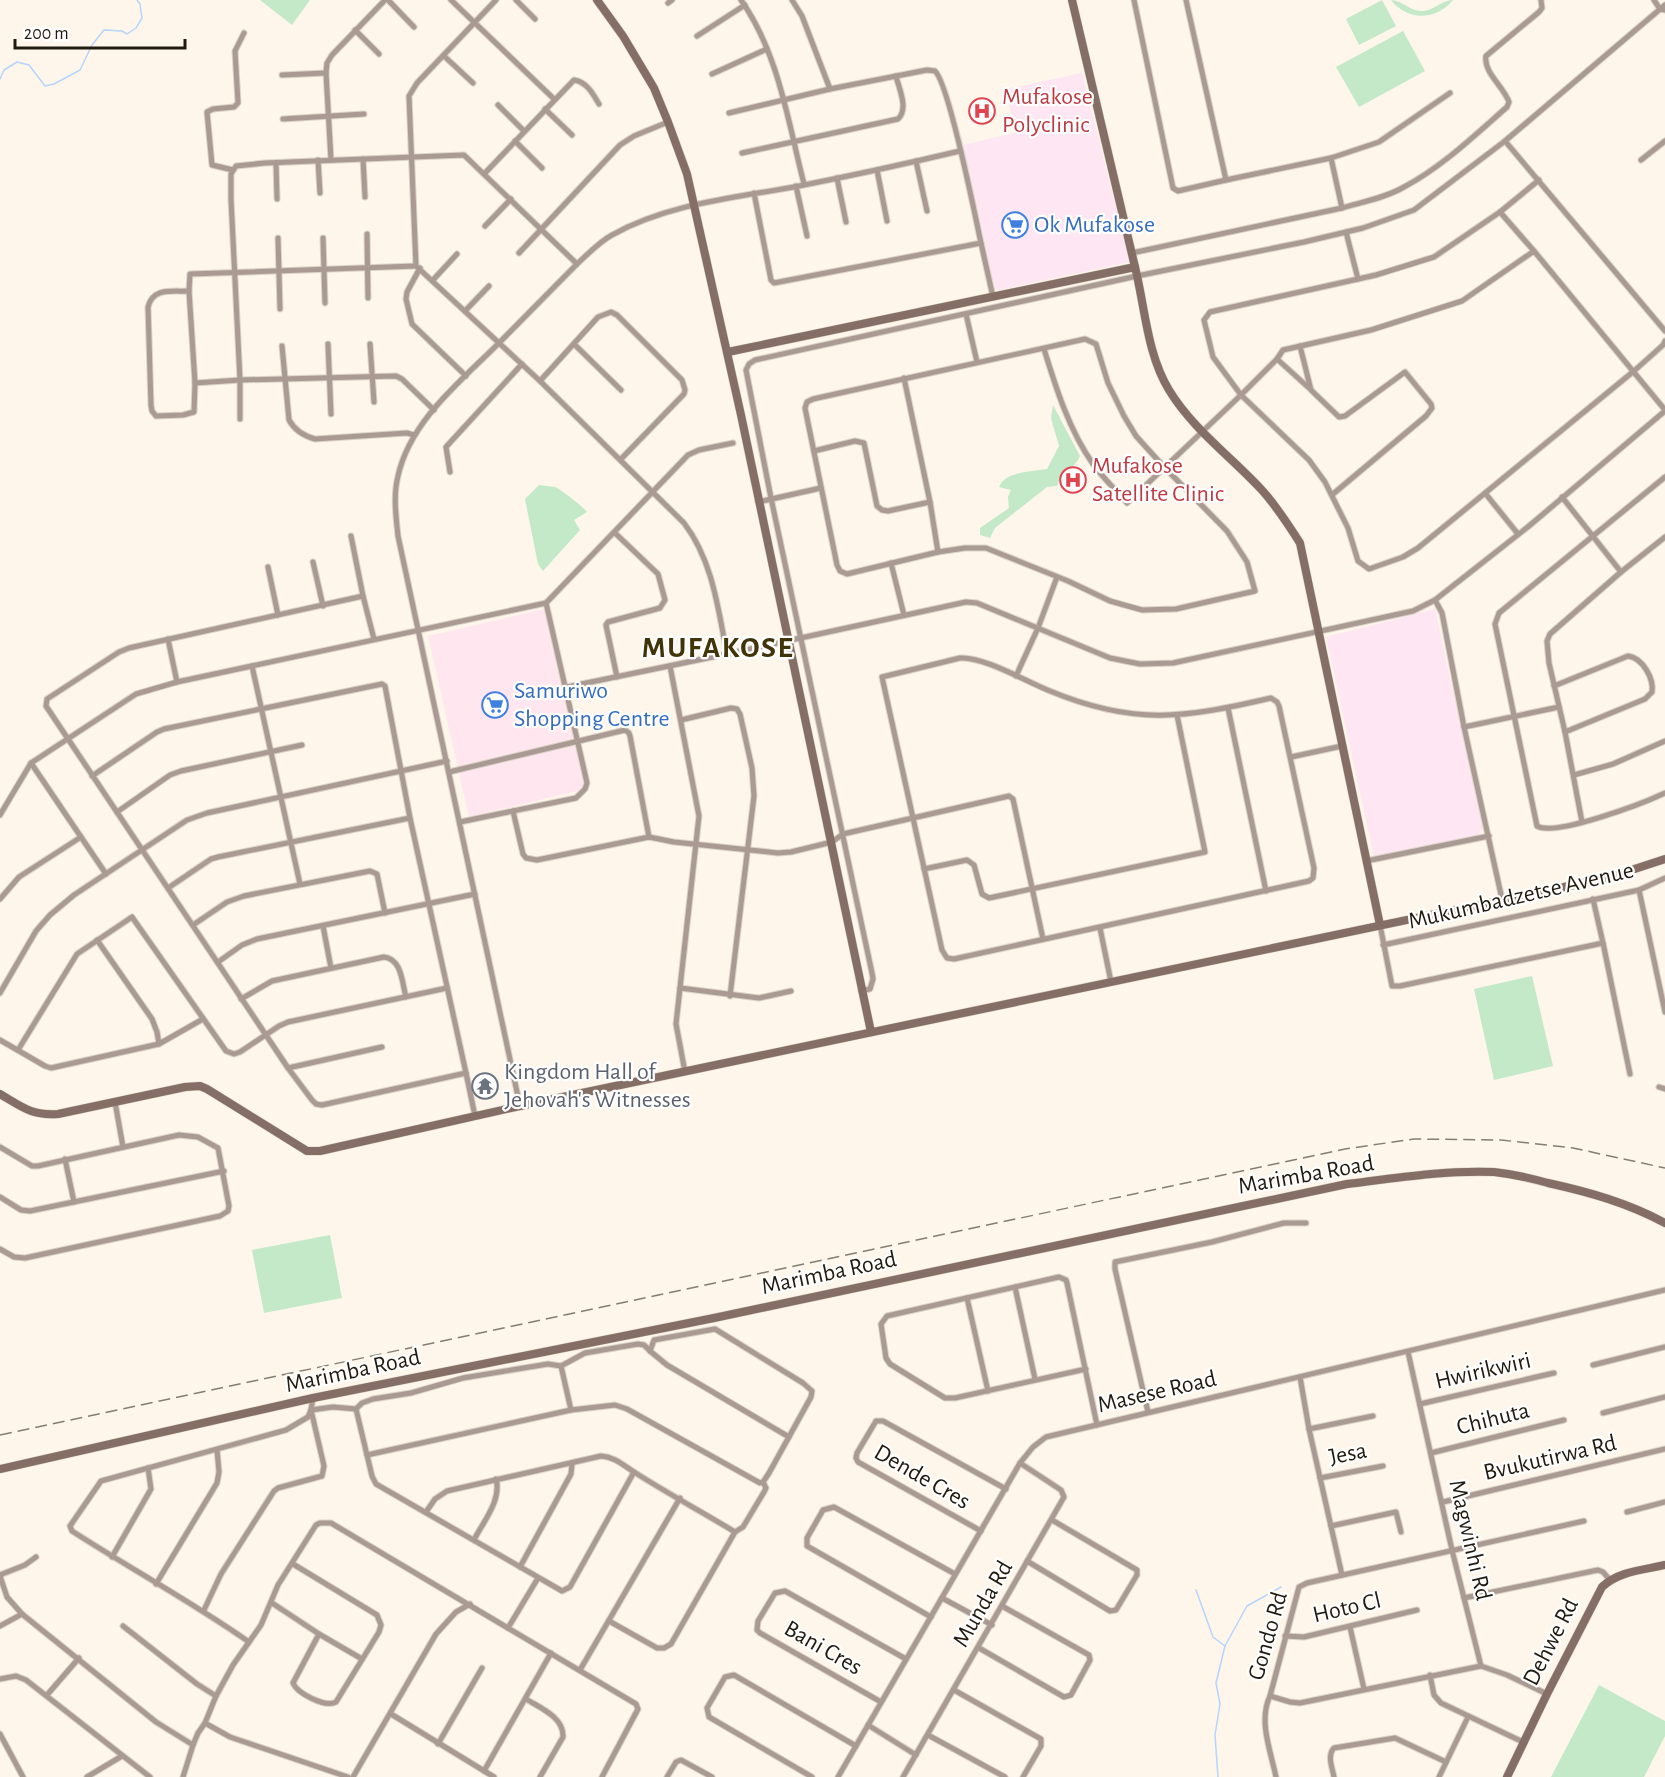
<svg xmlns="http://www.w3.org/2000/svg" width="1665" height="1777" font-family="'Alegreya Sans',sans-serif">
	<style>
		.commercial { fill: #fee6f2 }
		.industrial { fill: #ffe6ef }
		.green { fill: #c3e9c8 }
		.lines { fill: none; stroke-linecap: round; stroke-linejoin: round }
		.stream { stroke: #b6d4fd; stroke-width: 1.5 }
		.street-casing { stroke: #dbd3c7; stroke-width: 7 }
		.secondary-casing { stroke: #dbd3c7; stroke-width: 9 }
		.street { stroke: #aa9a94; stroke-width: 5 }
		.secondary { stroke: #846e65; stroke-width: 8 }
		.rail { stroke: #857d72; stroke-width: 1.5; stroke-dasharray: 12 6; stroke-linecap: butt }
		.labels { text-anchor: middle; dominant-baseline: central; stroke-width: 4.5; stroke-linejoin: round; paint-order: stroke }
		.health-label { font-size: 24px; fill: #be3a42; stroke: #fff; text-anchor: start }
		.shop-label { font-size: 24px; fill: #366cbe; stroke: #fff; text-anchor: start }
		.street-label { font-size: 24px; fill: #211a0f; stroke: #fff }
		.worship-label { font-size: 24px; fill: #5b616d; stroke: #fff; text-anchor: start }
		.district-label { font-size: 30px; font-weight: bold; letter-spacing: 1.5px; fill: #413409; stroke: #fff }
	</style>
	<rect width="100%" height="100%" fill="#fef6ea"/>
	<g class="commercial">
		<polygon points="1082,73 1130,262 999,290 994,289 962,145 1015,133 1006,89"/>
		<polygon points="1435,609 1483,829 1477,835 1374,857 1326,637"/>
	</g>
	<polygon class="industrial" points="544,609 585,789 469,817 428,636"/>
	<g class="green">
		<polygon points="260,0 310,0 292,25"/>
		<polygon points="1382,0 1396,26 1359,45 1346,19"/>
		<path d="M1391,0C1402,0 1409,11 1422,11C1434,11 1441,0 1453,0C1436,21 1407,21 1391,0Z"/>
		<polygon points="1403,31 1425,71 1359,107 1336,67"/>
		<path d="M1053,405L1080,456C1075,469 1061,473 1057,486L1047,487L995,528L990,538L980,535V528L1009,508L1008,497L1011,490L999,487C1005,471 1031,472 1047,469L1059,446L1051,418Z"/>
		<path d="M539,485C544,486 550,486 555,487C559,488 585,508 587,512L574,520L580,530L543,571L538,564L525,499Z"/>
		<polygon points="1532,976 1553,1066 1494,1080 1474,989"/>
		<polygon points="330,1235 342,1298 264,1313 252,1250"/>
		<polygon points="1599,1685 1665,1721 1665,1736 1644,1777 1551,1777"/>
	</g>
	<g class="lines">
		<g class="stream">
			<polyline points="0,79 4,70 17,62 29,65 45,86 54,84 80,70 92,45 104,30 122,31 127,34 136,28 142,18 140,4 137,0"/>
			<polyline points="1196,1590 1213,1637 1225,1646"/>
			<polyline points="1218,1777 1215,1735 1220,1704 1216,1683 1225,1646 1247,1606 1281,1587"/>
		</g>
		<g class="street-casing">
			<g id="street">
				<polyline points="388,0 414,27"/>
				<polyline points="451,0 554,99"/>
				<path d="M496,0L417,83L409,96L416,266L540,381L684,523C713,561 718,609 727,654"/>
				<polyline points="516,0 535,19"/>
				<path d="M741,0C779,54 788,122 804,184"/>
				<polyline points="792,0 802,16 830,89"/>
				<polyline points="1134,0 1173,188 1178,191 1226,180 1331,158 1379,142 1450,93"/>
				<polyline points="1186,0 1226,180"/>
				<polyline points="1654,0 1660,9 1665,10"/>
				<polyline points="668,3 672,0"/>
				<polyline points="355,30 379,54"/>
				<polyline points="697,36 745,5"/>
				<polyline points="444,56 473,83"/>
				<polyline points="712,74 767,49"/>
				<polyline points="282,75 326,73"/>
				<polyline points="498,105 524,131"/>
				<polyline points="545,109 572,135"/>
				<path d="M729,113L830,89L927,70L935,71C949,84 975,215 981,243"/>
				<polyline points="283,119 364,114"/>
				<polyline points="515,141 542,168"/>
				<polyline points="1505,141 1665,331"/>
				<path d="M742,153L898,119C909,109 899,89 896,76"/>
				<polyline points="1331,158 1342,208"/>
				<polyline points="363,159 365,197"/>
				<polyline points="318,160 320,193"/>
				<polyline points="331,160 326,73 327,63 332,55 385,0"/>
				<polyline points="1641,160 1665,141"/>
				<polyline points="916,161 927,211"/>
				<polyline points="276,163 277,199"/>
				<polyline points="233,170 212,165 207,112 213,109 234,107 238,103 235,51 244,33"/>
				<polyline points="877,170 887,221"/>
				<path d="M485,173L574,80C587,82 593,94 599,104"/>
				<polyline points="837,178 846,222"/>
				<polyline points="1539,180 1500,212 1434,257 1376,275 1210,312 1204,320 1213,357 1241,395 1309,460 1325,482 1348,528 1358,561 1369,569 1403,557 1418,548 1634,371 1663,345 1665,341"/>
				<polyline points="796,186 807,236"/>
				<polyline points="754,193 771,280 774,283 981,243 993,297"/>
				<polyline points="1500,212 1534,251"/>
				<polyline points="485,226 511,199"/>
				<polyline points="1346,232 1358,279"/>
				<polyline points="367,234 368,298"/>
				<polyline points="278,238 280,309"/>
				<polyline points="323,238 325,303"/>
				<polyline points="519,253 620,145 634,136 668,122"/>
				<path d="M1132,253L1342,208C1362,202 1385,198 1404,187C1442,167 1475,135 1507,107L1509,102C1504,87 1483,72 1486,56L1539,12L1542,8L1541,0"/>
				<polyline points="420,268 407,292 406,299 412,324 466,376"/>
				<polyline points="433,280 457,254"/>
				<path d="M189,291L195,383L194,412L183,415L156,416L152,411L151,405L148,307C153,287 172,292 189,291Z"/>
				<polyline points="189,291 190,274 416,266"/>
				<polyline points="465,311 489,286"/>
				<polyline points="966,314 977,362"/>
				<polygon points="1085,339 1096,344 1108,383 1124,416 1136,436 1165,468 1227,531 1247,562 1255,591 1176,609 1142,610 1110,601 1068,581 986,548 965,548 938,552 847,574 840,571 837,565 805,408 807,402 813,399"/>
				<polyline points="328,344 331,414"/>
				<polyline points="370,344 374,402"/>
				<polyline points="574,344 621,390"/>
				<path d="M282,346L289,420C294,429 304,436 315,439L407,433L414,435"/>
				<polyline points="1300,346 1311,390 1339,417 1345,416 1405,372 1431,404 1432,408 1426,416 1333,494"/>
				<path d="M1044,349C1056,388 1069,430 1093,464C1103,478 1116,490 1127,503L1241,395L1277,359L1283,350L1371,330L1462,301L1534,251L1665,410"/>
				<polyline points="1277,359 1309,388"/>
				<polyline points="904,378 930,502"/>
				<polyline points="540,381 598,317 611,312 617,315 682,380 685,390 684,394 621,459"/>
				<polyline points="195,383 240,380 240,419"/>
				<polyline points="434,410 402,379 396,376 240,380 231,199 231,174 236,166 265,163 464,155 577,264"/>
				<polyline points="814,451 855,441 864,443 877,506 882,510 888,511 930,502 938,552"/>
				<polyline points="450,472 446,447 522,364"/>
				<path d="M1665,477L1499,613L1495,624L1537,826C1555,837 1644,803 1665,793"/>
				<polyline points="1485,493 1518,534"/>
				<polyline points="1562,497 1621,572 1665,537"/>
				<polyline points="758,502 821,488"/>
				<polyline points="615,533 658,574 665,600 660,608 608,622 606,625 617,677"/>
				<polyline points="351,536 363,596 374,639"/>
				<polyline points="313,562 323,606"/>
				<polyline points="891,563 904,615"/>
				<polyline points="268,567 278,615"/>
				<polyline points="1435,600 1442,613 1464,727 1502,899"/>
				<polyline points="168,639 177,682"/>
				<path d="M960,658C983,656 1027,682 1050,691C1134,726 1185,718 1271,698L1277,702L1279,706L1314,868L1313,878L1309,881L954,959L947,958L942,950L882,677Z"/>
				<polyline points="252,666 300,884"/>
				<polyline points="670,666 699,816 676,1024 685,1072"/>
				<polyline points="1016,676 1038,628 1057,577"/>
				<path d="M1554,686L1628,656C1643,658 1654,679 1652,692L1645,699L1565,732"/>
				<polyline points="567,687 727,654 966,602 977,603 1110,658 1140,664 1173,663 1413,611 1435,600 1529,526 1665,411"/>
				<polyline points="1228,708 1266,891"/>
				<polyline points="681,720 731,708 737,709 740,714 752,768 754,796 730,996"/>
				<polyline points="1464,727 1559,707"/>
				<polyline points="1291,757 1342,746"/>
				<polyline points="31,763 106,874"/>
				<polyline points="449,772 625,730 629,733 630,736 649,837"/>
				<polyline points="1574,775 1613,764 1665,741"/>
				<polyline points="92,776 157,732 164,729 382,684 385,686 410,818 466,1073 322,1105 316,1104 312,1100 288,1068 46,706 47,699 119,652 129,648 363,596"/>
				<polyline points="513,811 523,854 526,858 537,860 649,837 674,842 778,853 791,852 832,842 843,834 1009,796 1013,799 1043,939"/>
				<polyline points="117,812 170,775 181,771 302,745"/>
				<polyline points="0,815 31,763 136,694 177,682 546,603 688,455 699,450 733,443"/>
				<polyline points="460,822 576,798 585,789 587,783 546,603"/>
				<polyline points="1582,822 1565,732 1549,663 1547,641 1550,634 1621,572"/>
				<polyline points="1366,861 1489,836"/>
				<polyline points="924,869 967,860 974,865 982,894 989,898 1205,852 1177,715"/>
				<polyline points="168,888 211,859 218,857 410,818"/>
				<polyline points="1639,890 1665,1012"/>
				<polyline points="0,899 19,877 81,837"/>
				<polyline points="193,925 227,902 244,896 370,871 377,874 385,913"/>
				<polyline points="1380,925 1392,986 1400,986 1603,943 1593,899"/>
				<polyline points="323,926 331,968"/>
				<polyline points="1100,928 1111,982"/>
				<polyline points="97,940 152,1019 157,1032 159,1044"/>
				<polyline points="1603,943 1630,1074"/>
				<polyline points="1383,945 1639,890 1665,878"/>
				<polyline points="218,962 242,945 257,939 475,894"/>
				<polyline points="680,988 759,998 791,991"/>
				<polyline points="861,991 870,989 873,979 872,973 771,498 746,370 749,364 755,360 1137,276 1304,242 1363,228 1414,210 1505,141 1665,5"/>
				<polyline points="0,993 36,931 50,915 74,895 187,820 207,813 447,761"/>
				<path d="M241,999L272,981L384,957C402,959 402,983 406,997"/>
				<polyline points="0,1040 45,1066 51,1068 159,1044 203,1019"/>
				<polyline points="18,1050 77,954 132,917 226,1051 234,1054 240,1052 279,1026 288,1022 447,988"/>
				<polyline points="288,1068 382,1047"/>
				<polyline points="466,1073 475,1116"/>
				<polyline points="1659,1087 1665,1089"/>
				<polyline points="115,1102 123,1147"/>
				<path d="M520,1106L398,536C396,516 393,496 398,476C410,421 461,381 499,343C526,316 551,290 577,264C588,254 599,242 612,235C667,204 733,198 794,187C850,176 905,164 960,151"/>
				<polyline points="0,1147 32,1166 38,1166 179,1135 198,1137 218,1148 229,1206 228,1211 220,1216 25,1258 14,1257 0,1249"/>
				<polyline points="65,1159 74,1202"/>
				<polyline points="0,1197 21,1210 30,1211 224,1171"/>
				<polyline points="1015,1287 1035,1379"/>
				<polyline points="967,1298 988,1391"/>
				<polyline points="650,1351 667,1365 789,1437"/>
				<polyline points="1408,1352 1452,1550 1481,1666 1507,1675 1547,1694"/>
				<polyline points="1593,1365 1665,1347"/>
				<polyline points="561,1366 571,1410"/>
				<polyline points="1086,1369 955,1398 945,1398 890,1364 886,1358 881,1324 887,1316 1059,1277 1066,1280 1067,1283 1097,1425"/>
				<polyline points="1300,1377 1309,1429 1342,1575"/>
				<polyline points="1420,1404 1554,1373"/>
				<polyline points="356,1409 372,1476 376,1484 562,1591 570,1587 634,1472"/>
				<polyline points="1148,1412 1115,1269 1115,1262 1212,1242 1284,1223 1306,1223"/>
				<polyline points="1603,1413 1665,1397"/>
				<polyline points="1309,1429 1373,1416"/>
				<polyline points="1431,1453 1564,1420"/>
				<polyline points="1320,1478 1383,1466"/>
				<polyline points="1443,1502 1665,1449"/>
				<path d="M426,1512L435,1499L447,1491L601,1456C615,1457 623,1465 634,1472C667,1493 702,1512 735,1532"/>
				<polyline points="1627,1512 1665,1502"/>
				<polyline points="1331,1526 1396,1512 1401,1532"/>
				<polyline points="981,1531 858,1462 856,1458 857,1453 876,1421 883,1421 1006,1489"/>
				<path d="M474,1540C483,1522 502,1500 496,1479"/>
				<polyline points="112,1557 151,1489 148,1468"/>
				<polyline points="1027,1561 1110,1611 1116,1610 1137,1575 1137,1570 1052,1520"/>
				<path d="M293,1564L377,1615L381,1625L379,1632L336,1702C325,1708 297,1693 293,1683L319,1634"/>
				<polyline points="520,1567 571,1474 572,1464"/>
				<polyline points="0,1575 25,1565 36,1557"/>
				<polyline points="0,1576 7,1597 22,1614 156,1722 193,1745"/>
				<polyline points="156,1584 217,1483 219,1472 217,1450"/>
				<polyline points="942,1598 992,1625"/>
				<polyline points="1464,1598 1598,1570 1603,1572 1610,1580"/>
				<polyline points="272,1603 319,1634 362,1659"/>
				<polyline points="204,1610 221,1574 274,1491 278,1488 322,1476 324,1466 311,1410 313,1398"/>
				<polyline points="931,1617 807,1546 807,1538 823,1510 834,1507 955,1574"/>
				<polyline points="609,1621 657,1648 664,1648 671,1644 735,1532 743,1527 764,1492 766,1488 763,1482"/>
				<polyline points="0,1626 22,1614"/>
				<polyline points="123,1626 197,1684 216,1696"/>
				<polyline points="1350,1627 1364,1689"/>
				<polyline points="508,1628 538,1578"/>
				<polyline points="1285,1636 1304,1637 1417,1610"/>
				<path d="M249,1642C192,1602 131,1569 72,1531L70,1526L101,1481L286,1430L308,1417L311,1410L333,1407L356,1409L362,1403L373,1399L411,1393L463,1378L548,1364L561,1366L585,1353L638,1344L644,1345L650,1351L654,1340L715,1329L803,1383L812,1391L811,1397L769,1473L763,1482L760,1483L627,1409L615,1405L571,1410L367,1455"/>
				<polyline points="979,1648 1064,1697 1071,1695 1090,1660 1089,1655 1002,1606"/>
				<polyline points="580,1670 680,1498"/>
				<polyline points="1430,1675 1434,1695 1441,1703 1523,1742"/>
				<polyline points="0,1679 16,1676 26,1680 150,1777"/>
				<polyline points="954,1690 1041,1739 1041,1746 1023,1777"/>
				<polyline points="47,1695 79,1658"/>
				<polyline points="1270,1696 1290,1702 1300,1703 1481,1666"/>
				<path d="M526,1699C540,1708 564,1717 563,1737L540,1777"/>
				<polyline points="881,1702 760,1633 757,1630 758,1621 775,1593 785,1591 906,1659"/>
				<polyline points="391,1714 494,1777"/>
				<polyline points="205,1723 230,1737 348,1777"/>
				<polyline points="868,1725 916,1755"/>
				<polyline points="0,1734 23,1777"/>
				<polyline points="928,1735 1005,1777"/>
				<polyline points="438,1744 482,1668"/>
				<polyline points="484,1771 551,1653"/>
				<polyline points="87,1777 122,1756"/>
				<polyline points="183,1777 193,1745 198,1733 205,1723 216,1696 233,1665 261,1625 278,1585 316,1525 320,1523 331,1523 636,1704 638,1709 602,1777"/>
				<polyline points="353,1777 436,1634 456,1612 470,1604"/>
				<polyline points="667,1777 676,1762 681,1760 712,1777"/>
				<polyline points="812,1777 709,1717 707,1708 725,1677 734,1675 856,1746"/>
				<polyline points="838,1777 1020,1463 1033,1447 1046,1437 1665,1290"/>
				<polyline points="903,1777 1064,1497 1061,1490 1020,1463"/>
				<path d="M1276,1777C1271,1752 1258,1721 1270,1696L1299,1587L1307,1583L1584,1521"/>
				<path d="M1334,1777C1332,1767 1327,1755 1334,1748L1395,1738L1446,1762"/>
				<polyline points="1439,1777 1468,1717"/>
			</g>
		</g>
		<g class="secondary-casing">
			<g id="secondary">
				<polyline points="597,0 623,36 654,88 668,122 687,174 741,415 871,1032"/>
				<polyline points="1072,0 1135,267"/>
				<path d="M728,352L1135,267C1145,307 1147,354 1169,390C1192,428 1230,456 1260,488C1275,504 1288,524 1300,543L1380,925"/>
				<path d="M0,1094C22,1107 32,1116 58,1114L185,1087L200,1086L207,1089L307,1151H320L520,1106L1607,878L1665,859"/>
				<path d="M0,1469L313,1398L714,1318L1347,1184C1395,1178 1445,1170 1494,1172C1512,1174 1530,1178 1548,1183C1589,1192 1628,1203 1665,1223"/>
				<path d="M1507,1777L1547,1694L1602,1587C1619,1571 1643,1570 1665,1565"/>
			</g>
		</g>
		<use href="#street" class="street"/>
		<use href="#secondary" class="secondary"/>
		<polyline class="rail" points="0,1435 1345,1149 1414,1139 1501,1140 1573,1148 1665,1168"/>
	</g>
	<defs>
		<g id="hospital-ring" transform="scale(1.35)"><circle r="9.5" fill="#fff" stroke="#e0444e" stroke-width="1.5"/><path d="M-5-5h3v3.5h4V-5h3V5h-3V1.5h-4V5h-3Z" fill="#e0444e"/></g>
		<g id="supermarket-ring" transform="scale(1.35)"><circle r="9.5" fill="#fff" stroke="#3f7fe0" stroke-width="1.5"/><path d="M-6-5.5h2.5l.6 2H6L4.5 2H-2.5L-4.4-4H-6ZM-1.5 3.2a1.3 1.3 0 1 0 .1 0ZM3 3.2a1.3 1.3 0 1 0 .1 0Z" fill="#3f7fe0"/></g>
		<g id="temple-ring" transform="scale(1.35)"><circle r="9.5" fill="#fff" stroke="#6b7280" stroke-width="1.5"/><path d="M0-6L5-2H3V0L6.5 2.5H4V6H1.5V3h-3V6H-4V2.5H-6.5L-3 0V-2H-5Z" fill="#6b7280"/></g>
	</defs>
	<g fill-rule="evenodd">
		<use href="#hospital-ring" x="982" y="111"/>
		<use href="#supermarket-ring" x="1015" y="225"/>
		<use href="#hospital-ring" x="1073" y="480"/>
		<use href="#supermarket-ring" x="495" y="705"/>
		<use href="#temple-ring" x="485" y="1086"/>
	</g>
	<g class="labels">
		<g class="health-label">
			<text x="1002" y="97">Mufakose<tspan x="1002" dy="28">Polyclinic</tspan></text>
			<text x="1092" y="466">Mufakose<tspan x="1092" dy="28">Satellite Clinic</tspan></text>
		</g>
		<g class="shop-label">
			<text x="1034" y="225">Ok Mufakose</text>
			<text x="514" y="691">Samuriwo<tspan x="514" dy="28">Shopping Centre</tspan></text>
		</g>
		<g class="street-label">
			<text transform="translate(1521 896) rotate(-13)">Mukumbadzetse Avenue</text>
			<text transform="translate(1306 1175) rotate(-10)">Marimba Road</text>
			<text transform="translate(829 1273) rotate(-12)">Marimba Road</text>
			<text transform="translate(353 1371) rotate(-12)">Marimba Road</text>
			<text transform="translate(1483 1371) rotate(-13)">Hwirikwiri</text>
			<text transform="translate(1157 1392) rotate(-13)">Masese Road</text>
			<text transform="translate(1493 1419) rotate(-14)">Chihuta</text>
			<text transform="translate(1348 1454) rotate(-11)">Jesa</text>
			<text transform="translate(1550 1458) rotate(-13)">Bvukutirwa Rd</text>
			<text transform="translate(922 1477) rotate(30)">Dende Cres</text>
			<text transform="translate(1470 1540) rotate(77)">Magwinhi Rd</text>
			<text transform="translate(983 1604) rotate(-60)">Munda Rd</text>
			<text transform="translate(1347 1608) rotate(-13)">Hoto Cl</text>
			<text transform="translate(1268 1636) rotate(-74)">Gondo Rd</text>
			<text transform="translate(1551 1642) rotate(-63)">Dehwe Rd</text>
			<text transform="translate(823 1648) rotate(30)">Bani Cres</text>
		</g>
		<g class="worship-label">
			<text x="504" y="1072">Kingdom Hall of<tspan x="504" dy="28">Jehovah's Witnesses</tspan></text>
		</g>
		<g class="district-label">
			<text x="718" y="648">MUFAKOSE</text>
		</g>
	</g>
	<path d="M15 39v9h170v-9" fill="none" stroke="#211a0f" stroke-width="3"/>
	<text x="24" y="39" font-size="18" fill="#211a0f" stroke="#ffffff" stroke-width="4.5" paint-order="stroke">200 m</text>
</svg>
